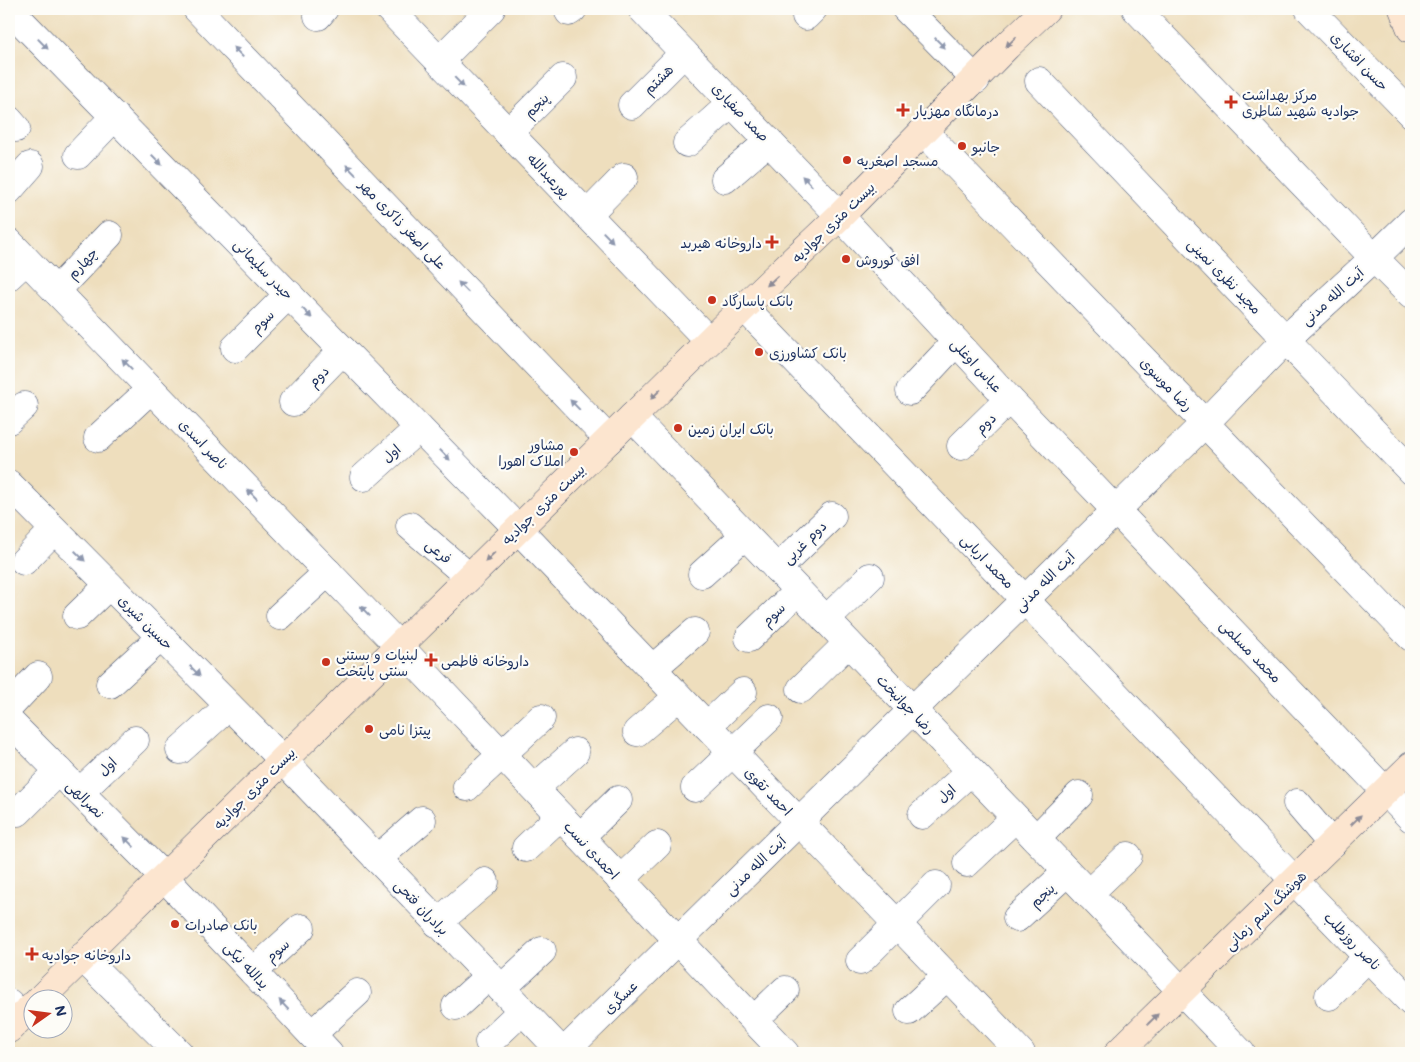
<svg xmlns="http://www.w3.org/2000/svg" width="1420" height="1062" font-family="Mali,'Playpen Sans Arabic',sans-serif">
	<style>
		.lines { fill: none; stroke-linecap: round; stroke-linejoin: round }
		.street-casing { stroke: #3b496c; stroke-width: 29 }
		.secondary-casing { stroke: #3b496c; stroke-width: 29 }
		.street { stroke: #fff; stroke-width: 28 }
		.secondary { stroke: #fce5cf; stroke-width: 28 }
		.oneway { fill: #8c8a96 }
		.oneway2 { fill: #8d97ae }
		.poi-dot { fill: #c8321e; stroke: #fdfcf7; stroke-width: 2 }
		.labels { text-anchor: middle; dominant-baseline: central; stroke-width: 4.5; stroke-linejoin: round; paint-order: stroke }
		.street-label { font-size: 14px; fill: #1b2f5e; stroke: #fdfcf7 }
		.poi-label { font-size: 14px; fill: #1b2f5e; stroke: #fdfcf7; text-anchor: start }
	</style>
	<rect width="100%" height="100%" fill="#fdfcf7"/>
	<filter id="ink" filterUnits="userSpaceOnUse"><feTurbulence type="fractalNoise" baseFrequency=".02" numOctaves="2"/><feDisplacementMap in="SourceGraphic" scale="10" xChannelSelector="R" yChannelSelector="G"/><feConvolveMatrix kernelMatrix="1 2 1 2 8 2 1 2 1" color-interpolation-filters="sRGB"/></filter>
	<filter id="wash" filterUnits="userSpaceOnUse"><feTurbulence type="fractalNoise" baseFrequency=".0096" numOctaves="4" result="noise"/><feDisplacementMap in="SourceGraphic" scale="20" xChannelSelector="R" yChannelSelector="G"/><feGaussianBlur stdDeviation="1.12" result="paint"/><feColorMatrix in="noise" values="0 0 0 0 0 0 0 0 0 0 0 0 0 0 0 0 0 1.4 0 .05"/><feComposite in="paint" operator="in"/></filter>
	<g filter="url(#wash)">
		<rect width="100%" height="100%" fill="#eedebd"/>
	</g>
	<g filter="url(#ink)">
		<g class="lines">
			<g class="street-casing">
				<g id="street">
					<polyline points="9,9 518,529 1021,1053"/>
					<polyline points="197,9 609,440"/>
					<polyline points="389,9 709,341"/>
					<polyline points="642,9 840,216 1009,399 1411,818"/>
					<polyline points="906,9 976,80"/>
					<polyline points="1136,9 1374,258 1411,295"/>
					<polyline points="1309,9 1411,114"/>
					<polyline points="569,12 573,9"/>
					<polyline points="318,16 324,9"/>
					<polyline points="806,16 813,9"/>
					<polyline points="439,61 491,9"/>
					<polyline points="1039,81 1411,471"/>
					<polyline points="632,105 684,53"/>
					<polyline points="9,120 16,128"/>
					<polyline points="923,131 1411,637"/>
					<polyline points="508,133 563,78"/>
					<polyline points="687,143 732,103"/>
					<polyline points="78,155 115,116"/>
					<polyline points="725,179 769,141"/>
					<polyline points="9,190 30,166"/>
					<polyline points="587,215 624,177"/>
					<polyline points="9,242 399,646 785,1053"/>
					<polyline points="9,276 26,260"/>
					<polyline points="56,291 109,235"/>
					<polyline points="744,307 1411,1002"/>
					<polyline points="235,348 289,294"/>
					<polyline points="910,391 956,342"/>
					<polyline points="293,402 343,350"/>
					<polyline points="632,417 1241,1053"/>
					<polyline points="9,420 24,406"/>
					<polyline points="98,438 151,389"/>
					<polyline points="961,446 1009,399"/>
					<polyline points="364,477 419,428"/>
					<polyline points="9,484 282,759 563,1053"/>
					<polyline points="410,526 469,577"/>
					<polyline points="24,561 54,530"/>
					<polyline points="777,569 832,516"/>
					<polyline points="702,574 745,535"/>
					<polyline points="77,616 109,585"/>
					<polyline points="280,616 328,572"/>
					<polyline points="826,620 870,577"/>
					<polyline points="749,638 798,591"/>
					<polyline points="652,669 695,632"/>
					<polyline points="110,684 161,637"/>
					<polyline points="801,689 848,643"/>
					<polyline points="9,707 38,676"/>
					<polyline points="9,721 164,877 329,1053"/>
					<polyline points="707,726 743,692"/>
					<polyline points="637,732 678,697"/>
					<polyline points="180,750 229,706"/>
					<polyline points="467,787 541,718"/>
					<polyline points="535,788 575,752"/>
					<polyline points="695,788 769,718"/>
					<polyline points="80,792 135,740"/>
					<polyline points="1297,803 1332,844"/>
					<polyline points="18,812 59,771"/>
					<polyline points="922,815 971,771"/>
					<polyline points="580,837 618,800"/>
					<polyline points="1036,839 1079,795"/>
					<polyline points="526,848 560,816"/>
					<polyline points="377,859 422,820"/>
					<polyline points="967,863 1015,818"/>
					<polyline points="620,880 657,845"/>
					<polyline points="1088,894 1128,856"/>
					<polyline points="1017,918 1067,872"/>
					<polyline points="437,923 485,882"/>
					<polyline points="82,957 179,1053"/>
					<polyline points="860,961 936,885"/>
					<polyline points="253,972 301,928"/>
					<polyline points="501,989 542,951"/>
					<polyline points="1329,996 1368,957"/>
					<polyline points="9,1003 22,1016"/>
					<polyline points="456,1006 489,976"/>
					<polyline points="909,1011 947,976"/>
					<polyline points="754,1020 785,990"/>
					<polyline points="312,1034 357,993"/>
					<polyline points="489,1042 522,1011"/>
					<polyline points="563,1053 1205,423 1286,339 1374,258 1411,222"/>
				</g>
			</g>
			<g class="secondary-casing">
				<g id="secondary">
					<polyline points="1403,9 1411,29"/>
					<polyline points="39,1000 744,307 840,216 1007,46 1046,9"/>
					<polyline points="9,1029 32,1006"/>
					<polyline points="1118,1053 1411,766"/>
				</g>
			</g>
			<use href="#street" class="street"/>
			<use href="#secondary" class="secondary"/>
		</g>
		<defs><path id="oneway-solid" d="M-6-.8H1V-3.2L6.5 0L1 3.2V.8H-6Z" transform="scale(1.25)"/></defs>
		<g class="oneway">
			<use href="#oneway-solid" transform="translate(1011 42) rotate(136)"/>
			<use href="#oneway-solid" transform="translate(772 281) rotate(137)"/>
			<use href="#oneway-solid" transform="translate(656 394) rotate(135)"/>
			<use href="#oneway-solid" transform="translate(490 557) rotate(136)"/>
			<use href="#oneway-solid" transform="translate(1356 820) rotate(-44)"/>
			<use href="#oneway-solid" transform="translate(1153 1019) rotate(-44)"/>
		</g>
		<g class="oneway2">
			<use href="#oneway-solid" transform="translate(940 43) rotate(45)"/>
			<use href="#oneway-solid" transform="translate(43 44) rotate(46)"/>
			<use href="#oneway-solid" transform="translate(238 52) rotate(-134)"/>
			<use href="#oneway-solid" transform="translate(459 82) rotate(46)"/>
			<use href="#oneway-solid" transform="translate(157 160) rotate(45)"/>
			<use href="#oneway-solid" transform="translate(351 170) rotate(-134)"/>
			<use href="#oneway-solid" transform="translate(807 181) rotate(-134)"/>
			<use href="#oneway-solid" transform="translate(608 237) rotate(46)"/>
			<use href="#oneway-solid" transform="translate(463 287) rotate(-134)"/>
			<use href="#oneway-solid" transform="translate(307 313) rotate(46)"/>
			<use href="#oneway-solid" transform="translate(127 364) rotate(-134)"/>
			<use href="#oneway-solid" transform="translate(575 405) rotate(-134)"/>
			<use href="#oneway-solid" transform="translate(445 455) rotate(46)"/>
			<use href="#oneway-solid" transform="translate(252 494) rotate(-134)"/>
			<use href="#oneway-solid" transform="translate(80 556) rotate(45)"/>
			<use href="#oneway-solid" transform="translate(365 611) rotate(-134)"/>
			<use href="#oneway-solid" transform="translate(195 671) rotate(45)"/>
			<use href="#oneway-solid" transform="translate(129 842) rotate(-135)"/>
			<use href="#oneway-solid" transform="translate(284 1005) rotate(-133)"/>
		</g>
	</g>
	<g class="poi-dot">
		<path d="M1228.5 94.5h5v5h5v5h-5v5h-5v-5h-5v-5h5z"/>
		<path d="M900.5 102.5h5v5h5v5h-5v5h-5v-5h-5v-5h5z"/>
		<circle cx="962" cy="146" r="5"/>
		<circle cx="847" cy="160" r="5"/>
		<path d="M769.5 234.5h5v5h5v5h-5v5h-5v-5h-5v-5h5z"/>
		<circle cx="846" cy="259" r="5"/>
		<circle cx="712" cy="300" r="5"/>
		<circle cx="759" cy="352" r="5"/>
		<circle cx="678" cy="428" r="5"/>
		<circle cx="574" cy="452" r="5"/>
		<path d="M428.5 652.5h5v5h5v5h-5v5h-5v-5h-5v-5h5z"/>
		<circle cx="326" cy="662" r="5"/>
		<circle cx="369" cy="729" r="5"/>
		<circle cx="175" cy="924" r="5"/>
		<path d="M29.5 946.5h5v5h5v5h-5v5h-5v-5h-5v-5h5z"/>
	</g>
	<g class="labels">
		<g class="street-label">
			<text transform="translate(1360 61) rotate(46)">حسن افشاری</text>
			<text transform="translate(658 79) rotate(-45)">هشتم</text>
			<text transform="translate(536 105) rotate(-45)">پنجم</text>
			<text transform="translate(741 112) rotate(46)">صمد صفیاری</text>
			<text transform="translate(549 175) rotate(46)">پورعبدالله</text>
			<text transform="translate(833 222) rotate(-44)">بیست متری جوادیه</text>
			<text transform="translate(403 224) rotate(46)">علی اصغر ذاکری مهر</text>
			<text transform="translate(82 263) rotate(-47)">چهارم</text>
			<text transform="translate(264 269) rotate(46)">حیدر سلیمانی</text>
			<text transform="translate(1225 276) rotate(46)">مجید نظری نمینی</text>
			<text transform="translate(1332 296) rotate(-42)">آیت‌ الله مدنی</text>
			<text transform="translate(262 321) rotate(-45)">سوم</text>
			<text transform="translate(977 365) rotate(47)">عباس اوغلی</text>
			<text transform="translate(318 376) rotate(-46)">دوم</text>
			<text transform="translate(1167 384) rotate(46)">رضا موسوی</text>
			<text transform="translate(985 423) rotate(-44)">دوم</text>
			<text transform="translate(204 444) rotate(46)">ناصر اسدی</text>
			<text transform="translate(391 453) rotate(-42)">اول</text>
			<text transform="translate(543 504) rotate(-44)">بیست متری جوادیه</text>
			<text transform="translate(804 542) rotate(-44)">دوم غربی</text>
			<text transform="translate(439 551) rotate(41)">فرعی</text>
			<text transform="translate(988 561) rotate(46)">محمد اربابی</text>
			<text transform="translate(1044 581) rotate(-45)">آیت‌ الله مدنی</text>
			<text transform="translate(773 614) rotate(-44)">سوم</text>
			<text transform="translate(146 622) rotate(45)">حسین شیری</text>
			<text transform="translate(1251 651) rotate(46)">محمد مسلمی</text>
			<text transform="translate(906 704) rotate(46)">رضا جوانبخت</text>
			<text transform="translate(107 766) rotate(-44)">اول</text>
			<text transform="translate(254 788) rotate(-45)">بیست متری جوادیه</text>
			<text transform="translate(769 791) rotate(46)">احمد تقوی</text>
			<text transform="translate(946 793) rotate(-42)">اول</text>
			<text transform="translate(86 799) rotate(45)">نصرالهی</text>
			<text transform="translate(592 850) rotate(47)">احمدی نسب</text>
			<text transform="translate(755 865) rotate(-44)">آیت‌ الله مدنی</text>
			<text transform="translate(1042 895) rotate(-43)">پنجم</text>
			<text transform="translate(422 907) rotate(46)">برادران فتحی</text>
			<text transform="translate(1265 910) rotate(-44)">هوشنگ اسم زمانی</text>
			<text transform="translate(1353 941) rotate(46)">ناصر روزطلب</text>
			<text transform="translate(277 950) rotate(-42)">سوم</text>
			<text transform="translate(247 965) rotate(47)">یدالله نیکی</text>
			<text transform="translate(620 997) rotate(-44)">عسگری</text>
		</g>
		<g class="poi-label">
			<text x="1242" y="94">مرکز بهداشت<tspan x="1242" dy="16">جوادیه شهید شاطری</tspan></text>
			<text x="914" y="110">درمانگاه مهزیار</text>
			<text x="972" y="146">جانبو</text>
			<text x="857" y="160">مسجد اصغریه</text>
			<text x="762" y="242" text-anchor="end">داروخانه هیربد</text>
			<text x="856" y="259">افق کوروش</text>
			<text x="722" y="300">بانک پاسارگاد</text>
			<text x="769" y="352">بانک کشاورزی</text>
			<text x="688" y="428">بانک ایران زمین</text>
			<text x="564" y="444" text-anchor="end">مشاور<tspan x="564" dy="16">املاک اهورا</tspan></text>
			<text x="336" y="654">لبنیات و بستنی<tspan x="336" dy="16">سنتی پایتخت</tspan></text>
			<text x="441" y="660">داروخانه فاطمی</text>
			<text x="379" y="729">پیتزا نامی</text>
			<text x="185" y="924">بانک صادرات</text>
			<text x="42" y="954">داروخانه جوادیه</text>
		</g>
	</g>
	<rect width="1420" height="1062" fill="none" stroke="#fdfcf7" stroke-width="30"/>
	<g transform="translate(48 1014) rotate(76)"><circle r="24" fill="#fdfcf7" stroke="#a3aaba"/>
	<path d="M0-4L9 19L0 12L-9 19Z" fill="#c8321e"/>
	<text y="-8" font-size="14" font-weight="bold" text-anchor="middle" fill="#1b2f5e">N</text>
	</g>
</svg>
